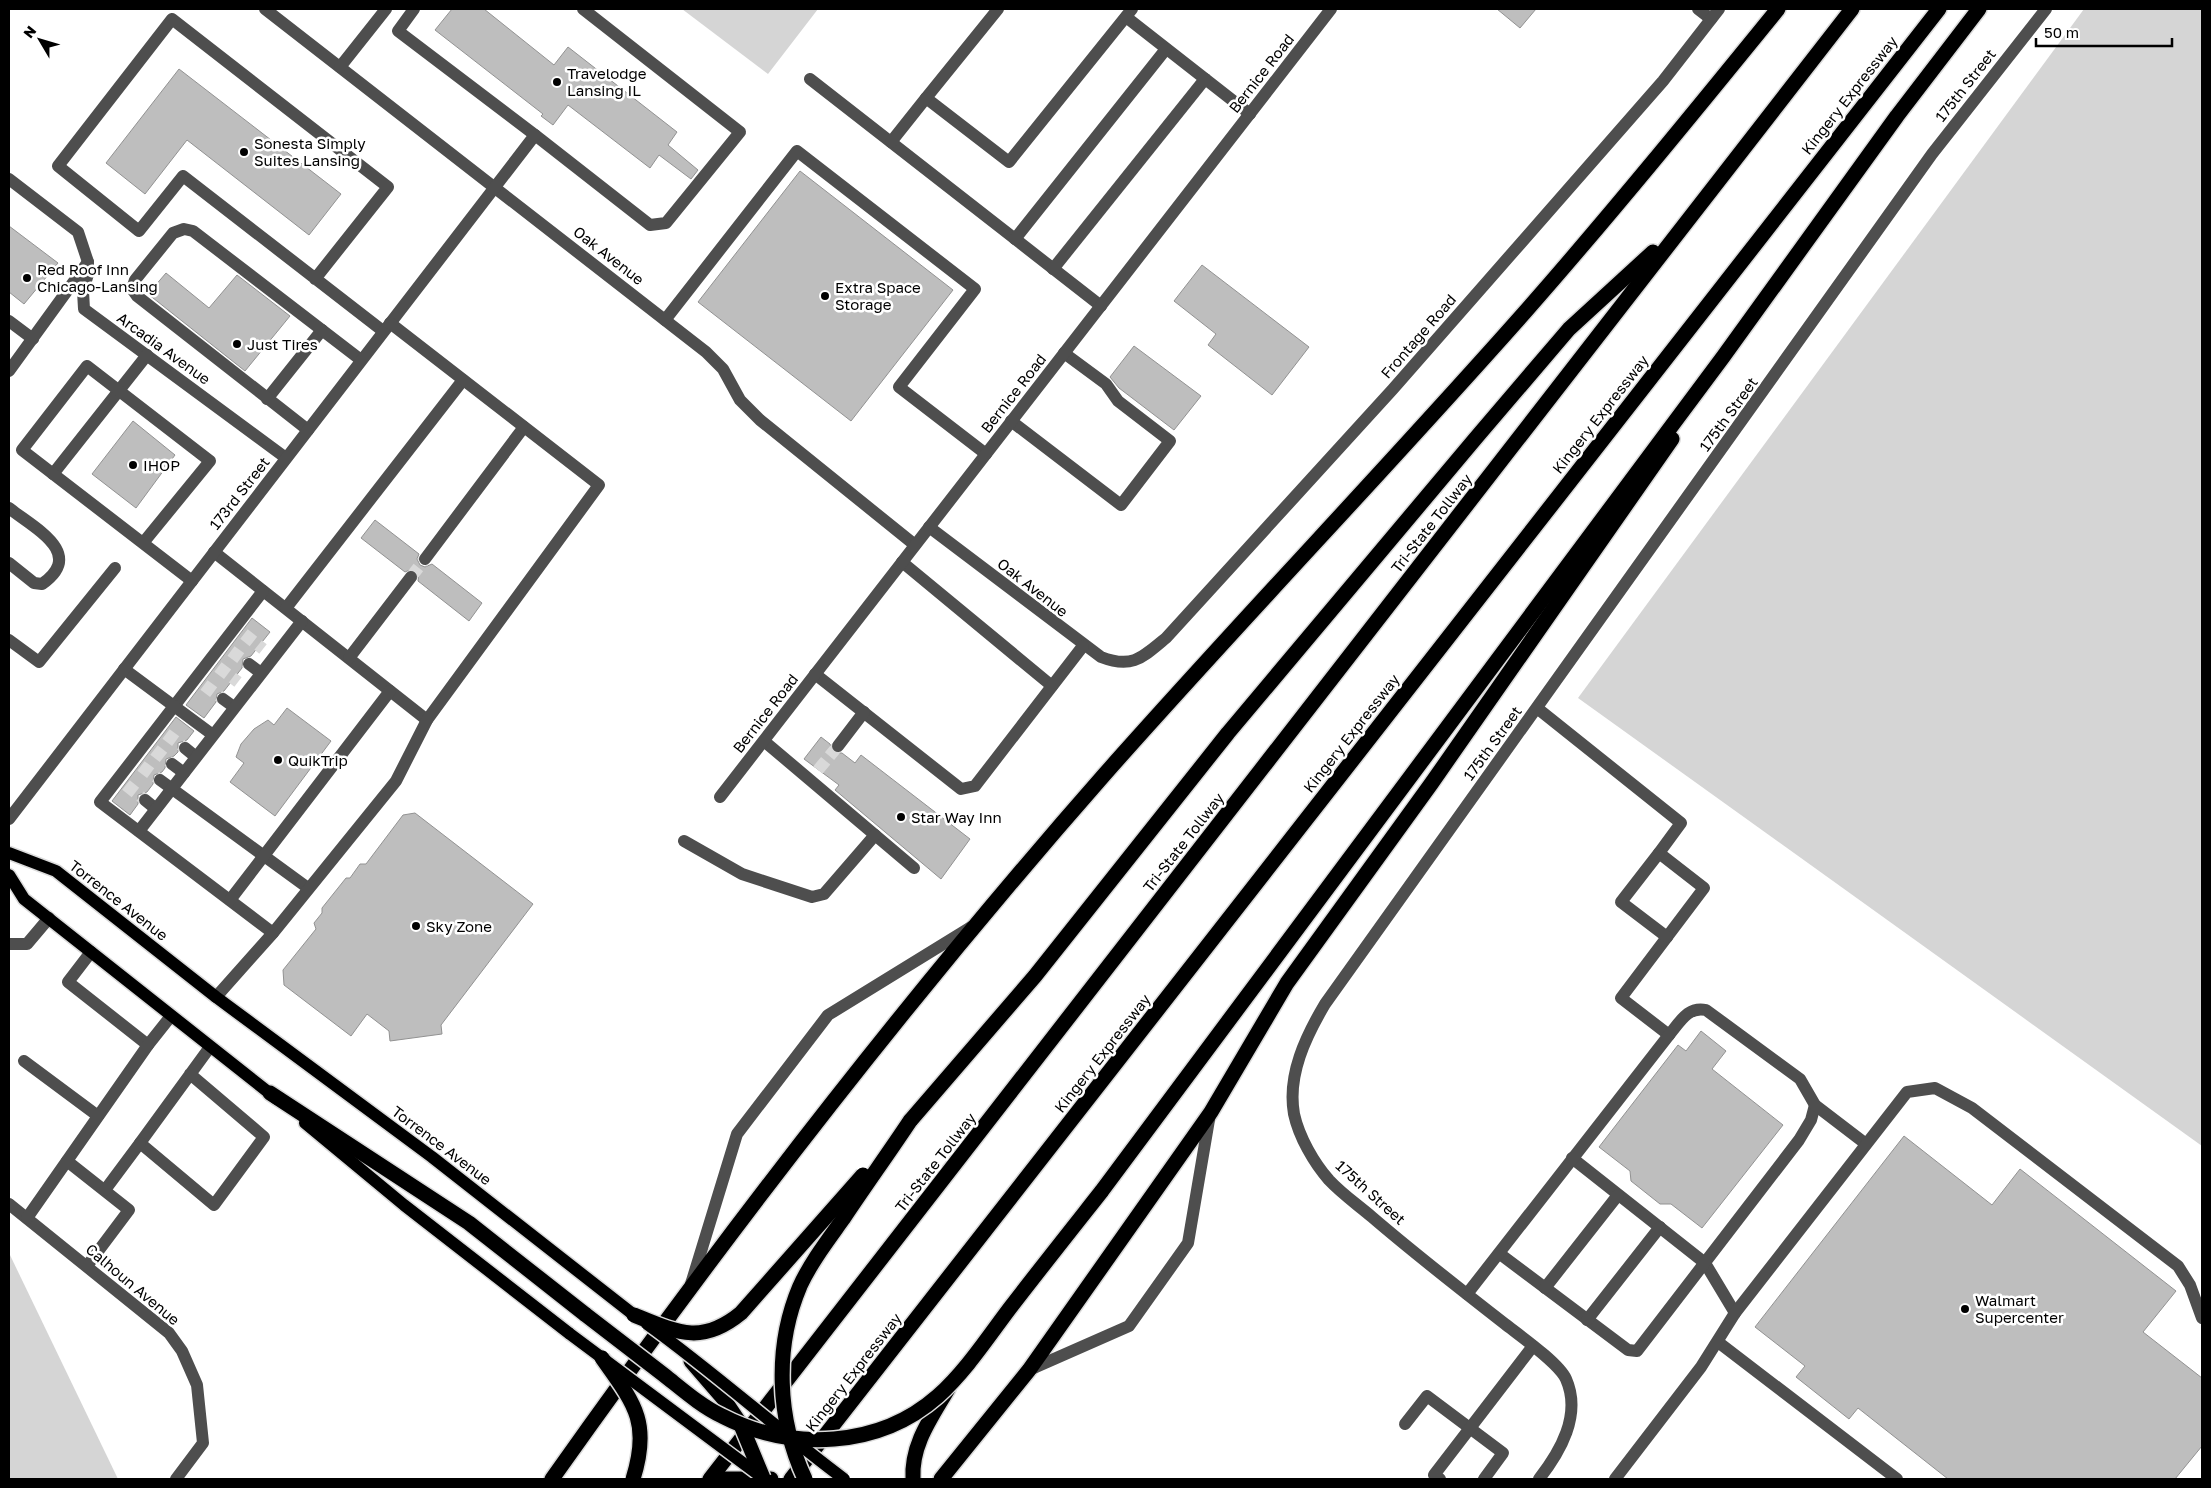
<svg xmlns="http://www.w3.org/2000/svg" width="2211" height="1488" font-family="'Golos Text',sans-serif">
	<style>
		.green { fill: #d5d5d5 }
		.building { fill: #bebebe; stroke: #929292 }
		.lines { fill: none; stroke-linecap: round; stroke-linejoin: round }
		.minor-tunnel { stroke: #d9d9d9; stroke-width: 12; stroke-dasharray: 12 6; stroke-linecap: butt }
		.major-casing { stroke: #dbdbdb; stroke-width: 15 }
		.highway-casing { stroke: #dbdbdb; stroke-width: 18 }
		.minor { stroke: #4e4e4e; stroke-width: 12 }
		.major { stroke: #000; stroke-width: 12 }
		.highway { stroke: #000; stroke-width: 15 }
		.major-bridge-casing { stroke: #dbdbdb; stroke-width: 15; stroke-linecap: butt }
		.highway-bridge-casing { stroke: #dbdbdb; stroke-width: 18; stroke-linecap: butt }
		.major-bridge { stroke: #000; stroke-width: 12 }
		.highway-bridge { stroke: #000; stroke-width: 15 }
		.poi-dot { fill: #000; stroke: #fff; stroke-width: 2 }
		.labels { text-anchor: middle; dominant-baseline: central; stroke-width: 5; stroke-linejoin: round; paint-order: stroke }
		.poi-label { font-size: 15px; fill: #000; stroke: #fff; text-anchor: start }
		.street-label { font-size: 15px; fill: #000; stroke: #fff }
	</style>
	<rect width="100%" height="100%" fill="#fff"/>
	<g class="green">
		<polygon points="682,9 818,9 768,74"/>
		<polygon points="2084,9 2202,9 2202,1146 1578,698"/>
		<polygon points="9,1253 118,1479 9,1479"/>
	</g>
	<g class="building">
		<polygon points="452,9 484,9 554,65 568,47 677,132 668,145 698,170 691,179 659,155 650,168 568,105 553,125 541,116 543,114 435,30"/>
		<polygon points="1497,9 1536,9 1520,28"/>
		<polygon points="179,69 341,194 309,235 187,140 145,194 106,163"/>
		<polygon points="800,171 953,290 851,421 698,302"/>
		<polygon points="9,226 58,263 24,304 9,292"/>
		<polygon points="1202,265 1309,347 1272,395 1208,345 1216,334 1174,301"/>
		<polygon points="166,273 209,308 237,275 290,316 245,371 148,294"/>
		<polygon points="1134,346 1201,396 1174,430 1119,388 1110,377"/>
		<polygon points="133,421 175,455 136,508 92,474"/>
		<polygon points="375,520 419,554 417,559 420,565 425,567 432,564 482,603 469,621 418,581 419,574 416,570 412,569 405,572 361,538"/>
		<polygon points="252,618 270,632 251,656 243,659 242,668 224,691 217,694 216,702 204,718 186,705"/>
		<polygon points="287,708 331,741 275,816 230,782 244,763 236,757 241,744 254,729 268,720 274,725"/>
		<polygon points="176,717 194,731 187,740 178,743 178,752 174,756 166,759 165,768 162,772 154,775 153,784 147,792 138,795 138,804 130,815 112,801"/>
		<polygon points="821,737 830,744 833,753 842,753 855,763 861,755 970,839 941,879 835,790 839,785 804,759"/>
		<polygon points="415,813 533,904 441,1025 442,1034 390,1041 389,1031 367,1014 351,1036 284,985 283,970 316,929 314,923 322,913 322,908 346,878 350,878 360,864 366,864 403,815"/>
		<polygon points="1701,1031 1726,1051 1712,1069 1783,1125 1702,1228 1671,1204 1660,1204 1631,1181 1630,1171 1599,1147 1678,1045 1686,1051"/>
		<polygon points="1904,1136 1992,1205 2020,1169 2176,1291 2143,1332 2202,1378 2202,1446 2175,1479 1948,1479 1858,1408 1849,1419 1796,1377 1805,1366 1755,1327"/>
	</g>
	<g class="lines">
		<g class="minor-tunnel">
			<polyline points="411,577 425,559"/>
			<polyline points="244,634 263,649"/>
			<polyline points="231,651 249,664"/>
			<polyline points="218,667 238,682"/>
			<polyline points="204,685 223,699"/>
			<polyline points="166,734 185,748"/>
			<polyline points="154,750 172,764"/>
			<polyline points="141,766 160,780"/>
			<polyline points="818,770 838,746"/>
			<polyline points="126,785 145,800"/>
		</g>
		<g class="major-casing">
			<g id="major">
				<polyline points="9,853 56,871 216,997 432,1157 634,1315"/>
				<polyline points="9,875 24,899 277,1099"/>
				<polyline points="305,1123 404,1205 570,1334"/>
			</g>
		</g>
		<g class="highway-casing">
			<g id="highway">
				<polyline points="270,1093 469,1223 586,1315"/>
				<polyline points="910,1121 1035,976 1228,733 1475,439 1569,329 1653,252"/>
				<polyline points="1101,1192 1723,357 1897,116 1979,9"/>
				<polyline points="691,1361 723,1398 741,1425"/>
				<path d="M552,1479C724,1236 907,999 1104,775C1242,619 1387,468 1525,312C1612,213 1695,111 1778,9"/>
				<polyline points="710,1479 1852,9"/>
				<polyline points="716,1479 771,1479"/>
				<polyline points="791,1479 1939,9"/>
				<path d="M913,1479C911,1445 931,1418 948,1389"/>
				<polyline points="941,1479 1029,1370 1211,1112 1287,983 1431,784 1672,439"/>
			</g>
		</g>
		<g class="minor">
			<polyline points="265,9 706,352 723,369 740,400 760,420 915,545"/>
			<polyline points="998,9 926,98 1009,162 1132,9"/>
			<polyline points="1698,9 1711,19"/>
			<polyline points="1126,17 1250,114"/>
			<polyline points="340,67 386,9"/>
			<polyline points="810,79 1101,306"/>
			<polyline points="535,135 650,225 666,223 740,132 583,9"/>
			<polyline points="891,142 926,98"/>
			<polyline points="9,179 78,232 88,262 88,274 83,291 84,309 286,458"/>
			<polyline points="1015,239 1166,49"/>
			<polyline points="1053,269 1205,79"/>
			<polyline points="315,279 388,187 172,19 58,166 139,231 183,176 383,331"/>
			<polyline points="665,320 797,151 975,289 899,387 986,454"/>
			<polyline points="9,321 33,339"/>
			<polyline points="9,371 88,262"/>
			<polyline points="267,399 322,330"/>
			<polyline points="1011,421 1121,505 1170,441 1118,401 1106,384 1064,353"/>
			<polyline points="308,430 137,296 132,289 135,280 173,233 184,229 193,231 361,360"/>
			<polyline points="53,474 147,355"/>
			<path d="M9,508C34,528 86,553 42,584L34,583L9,563"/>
			<path d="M929,527L1101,657C1132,669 1142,658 1166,638L1393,389L1663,81L1719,9"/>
			<polyline points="143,543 210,461 87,366 22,450 192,581"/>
			<polyline points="214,552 427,720"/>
			<polyline points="425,559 524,427"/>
			<polyline points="902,562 1052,686"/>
			<polyline points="263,591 100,802 273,933"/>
			<polyline points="286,608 463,380"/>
			<polyline points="9,640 39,662 115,568"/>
			<polyline points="349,658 411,577"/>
			<polyline points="249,664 261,673"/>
			<polyline points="124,669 213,735"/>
			<polyline points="815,674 961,789 975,786 1083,646"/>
			<polyline points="223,699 234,707"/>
			<polyline points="1537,708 1681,823 1659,853 1704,888 1621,998 1669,1035"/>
			<polyline points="764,741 914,868"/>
			<polyline points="838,746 864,712"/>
			<polyline points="185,748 196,757"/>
			<polyline points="172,764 184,773"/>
			<polyline points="160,780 308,888"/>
			<polyline points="720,797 1331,9"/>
			<polyline points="145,800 156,809"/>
			<polyline points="9,819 535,135 398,31 414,9"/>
			<polyline points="139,831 302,621"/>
			<polyline points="684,841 742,874 812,897 824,894 875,835"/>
			<polyline points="1659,853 1621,902 1667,937"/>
			<polyline points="230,900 390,691"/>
			<polyline points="9,944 27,944 49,918"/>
			<polyline points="91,952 68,982 148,1045"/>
			<polyline points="216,997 273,933 396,781 427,720 599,485 390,323"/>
			<polyline points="24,1061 98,1116"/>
			<polyline points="190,1074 264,1137 214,1205 140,1143 210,1047"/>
			<polyline points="1572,1158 1705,1263 1735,1313"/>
			<polyline points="67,1161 129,1210 87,1266"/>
			<polyline points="105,1190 140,1143"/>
			<polyline points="9,1204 169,1333 182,1351 197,1385 203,1443 176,1479"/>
			<polyline points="27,1218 148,1045 171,1016"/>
			<polyline points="1500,1254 1628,1350 1637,1351 1799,1140 1811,1120 1815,1105"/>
			<polyline points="691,1284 737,1134 828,1015 971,927"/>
			<polyline points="1545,1288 1618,1195"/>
			<path d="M1467,1294L1669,1035C1680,1022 1688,1006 1706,1010L1800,1079L1815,1105L1866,1144"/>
			<polyline points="1587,1320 1660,1227"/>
			<polyline points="1718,1342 1897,1479"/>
			<polyline points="1029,1370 1129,1326 1188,1243 1210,1114"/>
			<polyline points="1405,1424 1427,1396 1503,1453 1484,1479"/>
			<polyline points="1440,1479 1434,1475 1533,1346"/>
			<path d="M1539,1479C1560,1452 1582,1415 1566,1379C1559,1363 1519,1335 1505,1324C1460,1289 1415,1254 1372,1217C1358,1205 1342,1194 1329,1180C1314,1163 1299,1137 1294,1114C1287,1075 1306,1036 1325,1004L1932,154L2046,9"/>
			<polyline points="1615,1479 1701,1367 1735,1313 1907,1092 1935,1088 1972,1108 2178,1266 2190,1285 2202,1318"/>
		</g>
		<use href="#major" class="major"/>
		<use href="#highway" class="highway"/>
		<g class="major-bridge-casing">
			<g id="major-bridge">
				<path d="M647,1324C715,1373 777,1429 844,1479"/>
				<polyline points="570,1334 763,1478"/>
			</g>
		</g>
		<g class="highway-bridge-casing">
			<g id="highway-bridge">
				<path d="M586,1315C612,1335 638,1355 664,1375C683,1390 701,1406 722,1416C792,1452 879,1448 938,1396C966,1371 988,1337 1010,1308C1040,1269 1071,1230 1101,1192"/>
				<path d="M634,1315C678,1333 702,1345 741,1313L863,1175"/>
				<path d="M602,1358C634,1403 651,1422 633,1479"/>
				<polyline points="741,1425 763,1478"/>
				<path d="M805,1479C777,1419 774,1347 800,1286C811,1262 828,1240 843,1219C865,1186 888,1154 910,1121"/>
			</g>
		</g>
		<use href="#major-bridge" class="major-bridge"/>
		<use href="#highway-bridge" class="highway-bridge"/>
	</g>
	<g class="poi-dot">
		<circle cx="557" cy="82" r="5"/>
		<circle cx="244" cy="152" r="5"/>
		<circle cx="27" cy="278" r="5"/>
		<circle cx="825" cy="296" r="5"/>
		<circle cx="237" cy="344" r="5"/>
		<circle cx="133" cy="465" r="5"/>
		<circle cx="278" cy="760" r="5"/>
		<circle cx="901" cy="817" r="5"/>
		<circle cx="416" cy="926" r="5"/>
		<circle cx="1965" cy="1309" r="5"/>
	</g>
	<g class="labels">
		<g class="poi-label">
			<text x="567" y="73">Travelodge<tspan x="567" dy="17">Lansing IL</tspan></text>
			<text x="254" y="143">Sonesta Simply<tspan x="254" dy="17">Suites Lansing</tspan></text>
			<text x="37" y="269">Red Roof Inn<tspan x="37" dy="17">Chicago-Lansing</tspan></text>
			<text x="835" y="287">Extra Space<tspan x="835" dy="17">Storage</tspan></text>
			<text x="247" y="344">Just Tires</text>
			<text x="143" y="465">IHOP</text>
			<text x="288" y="760">QuikTrip</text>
			<text x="911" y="817">Star Way Inn</text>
			<text x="426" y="926">Sky Zone</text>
			<text x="1975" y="1300">Walmart<tspan x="1975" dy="17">Supercenter</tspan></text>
		</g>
		<g class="street-label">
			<text transform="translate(1261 73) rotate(-52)">Bernice Road</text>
			<text transform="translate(1965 85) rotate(-52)">175th Street</text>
			<text transform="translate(1849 95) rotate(-52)">Kingery Expressway</text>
			<text transform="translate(609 255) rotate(38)">Oak Avenue</text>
			<text transform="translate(1418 336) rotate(-49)">Frontage Road</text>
			<text transform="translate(164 348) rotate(36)">Arcadia Avenue</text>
			<text transform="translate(1013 393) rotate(-52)">Bernice Road</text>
			<text transform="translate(1600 414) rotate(-52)">Kingery Expressway</text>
			<text transform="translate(1728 414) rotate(-54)">175th Street</text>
			<text transform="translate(239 493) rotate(-52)">173rd Street</text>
			<text transform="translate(1431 523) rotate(-52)">Tri-State Tollway</text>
			<text transform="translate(1033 587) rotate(38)">Oak Avenue</text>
			<text transform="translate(765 713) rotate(-52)">Bernice Road</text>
			<text transform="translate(1351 733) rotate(-52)">Kingery Expressway</text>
			<text transform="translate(1492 743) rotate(-54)">175th Street</text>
			<text transform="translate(1183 842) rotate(-52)">Tri-State Tollway</text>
			<text transform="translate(119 900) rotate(38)">Torrence Avenue</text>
			<text transform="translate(1102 1053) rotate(-52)">Kingery Expressway</text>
			<text transform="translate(442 1145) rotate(37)">Torrence Avenue</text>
			<text transform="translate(935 1162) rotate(-52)">Tri-State Tollway</text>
			<text transform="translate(1371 1192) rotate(42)">175th Street</text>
			<text transform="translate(133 1284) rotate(40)">Calhoun Avenue</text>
			<text transform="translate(853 1372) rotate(-52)">Kingery Expressway</text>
		</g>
	</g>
	<rect width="2211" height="1488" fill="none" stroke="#000000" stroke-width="20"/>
	<g transform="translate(40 40) rotate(308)" stroke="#ffffff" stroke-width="4" paint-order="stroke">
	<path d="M0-4L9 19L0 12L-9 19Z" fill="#000000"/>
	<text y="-8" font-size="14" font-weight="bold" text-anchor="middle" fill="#000000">N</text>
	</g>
	<path d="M2036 38v8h136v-8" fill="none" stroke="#000000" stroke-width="2.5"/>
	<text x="2044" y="38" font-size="15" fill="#000000" stroke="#ffffff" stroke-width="4" paint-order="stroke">50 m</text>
</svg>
